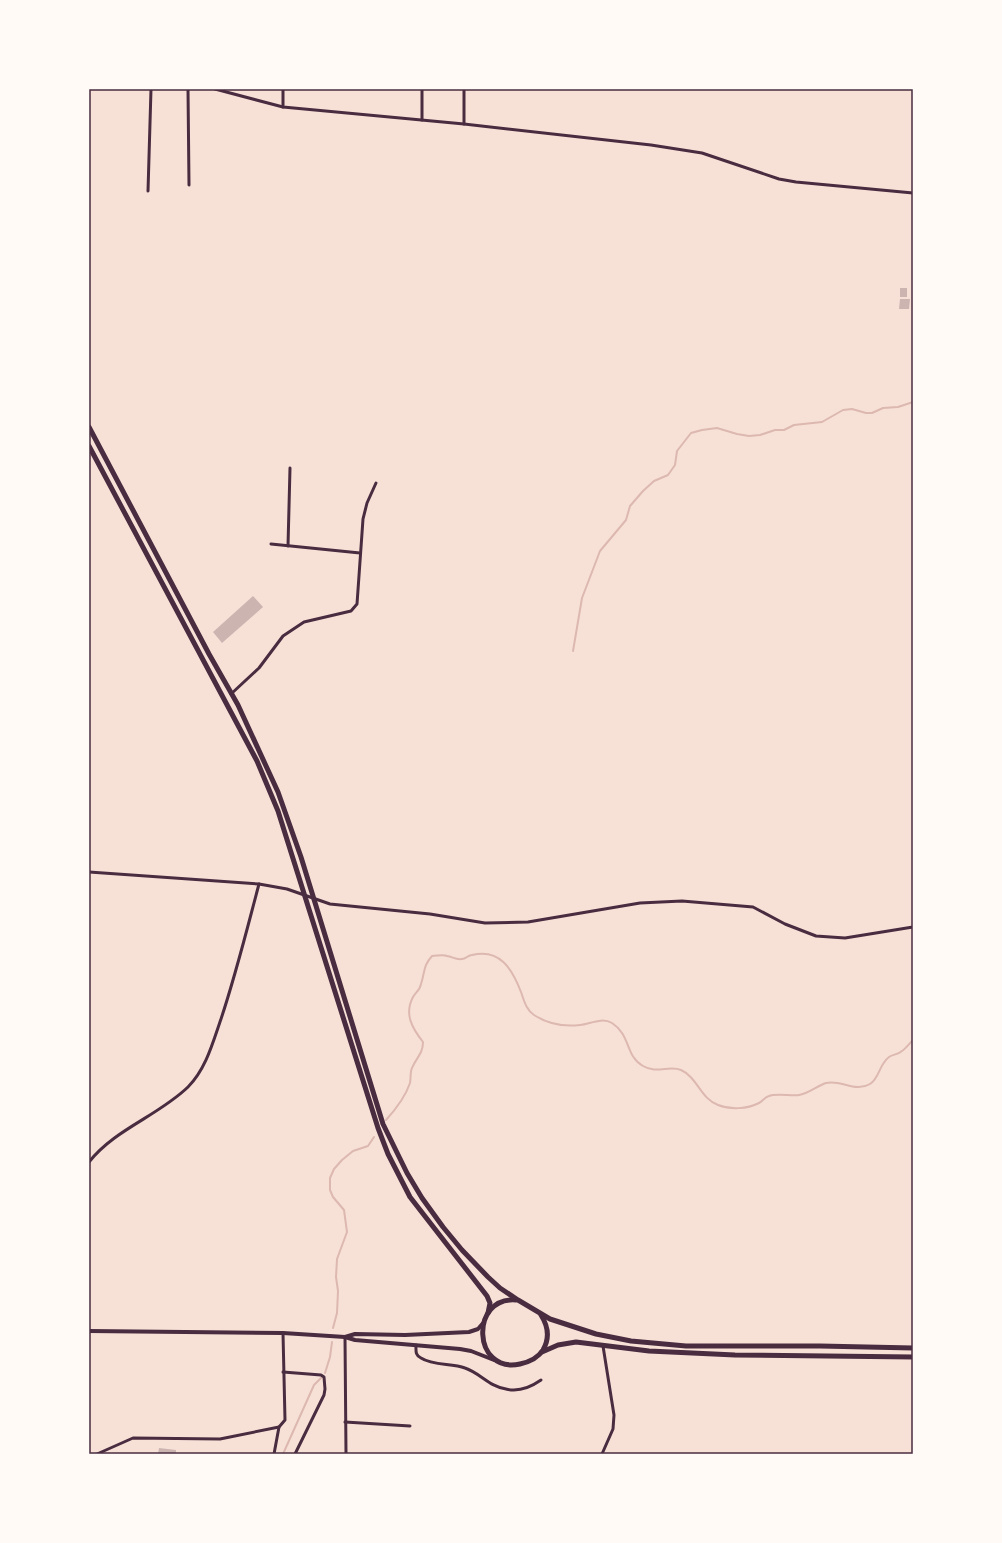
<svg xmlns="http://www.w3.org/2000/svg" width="1002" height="1543" font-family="'Sofia Sans Condensed',sans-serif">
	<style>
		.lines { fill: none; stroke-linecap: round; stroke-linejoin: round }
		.stream { stroke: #dcb8b0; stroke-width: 2 }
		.building { fill: #ccb4b1 }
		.minor { stroke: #4a2c40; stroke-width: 3 }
		.tertiary { stroke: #4a2c40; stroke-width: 4 }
		.trunk { stroke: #4a2c40; stroke-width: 5 }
		.neatline { fill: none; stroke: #4a2c40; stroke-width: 1.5 }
	</style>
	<rect width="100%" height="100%" fill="#f7e1d7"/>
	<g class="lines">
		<g class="stream">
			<polyline points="573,651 582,598 600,551 626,520 630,506 643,491 654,481 668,475 675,465 677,451 691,433 702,430 717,428 737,434 749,436 760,435 775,430 784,430 794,425 822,422 843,410 852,409 866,413 872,413 883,408 898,407 913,402"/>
			<path d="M386,1120C396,1109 405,1098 410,1083C411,1078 410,1072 412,1068C416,1058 423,1054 423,1042C412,1028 404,1014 413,997C416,992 420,990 421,984C425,972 423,966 432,956C437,956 443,954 447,956C453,957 456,960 462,959C466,959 468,955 472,955C500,948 512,969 521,992C524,1000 526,1010 534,1015C548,1024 563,1027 580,1025C590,1024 602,1017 612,1023C631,1035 625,1056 643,1066C656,1074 670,1065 681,1070C697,1077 701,1099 718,1105C731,1110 747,1109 759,1103C763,1101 765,1097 769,1096C775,1093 791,1096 799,1095C808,1094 817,1086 826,1083C841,1079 855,1093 870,1084C877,1080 879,1070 883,1064C890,1052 895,1057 902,1051C906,1048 909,1044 913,1040"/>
			<polyline points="333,1328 337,1313 338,1291 336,1277 337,1259 347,1232 344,1210 333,1197 330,1190 330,1178 334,1169 342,1160 353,1151 368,1146 374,1137"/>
			<polyline points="325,1373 330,1357 332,1342"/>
			<polyline points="283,1454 314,1385 322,1377"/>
		</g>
	</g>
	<g class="building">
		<rect x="900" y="288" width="7" height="9"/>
		<polygon points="900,299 910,299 909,309 899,309"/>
		<polygon points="253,596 263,607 222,643 213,632"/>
		<polygon points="159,1448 176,1450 176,1454 158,1454"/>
	</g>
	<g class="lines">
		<g class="minor">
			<polyline points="188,89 189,185"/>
			<polyline points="215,89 283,107 464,124 651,145 702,153 779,179 796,182 913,193"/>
			<polyline points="422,89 422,120"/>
			<polyline points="464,89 464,124"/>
			<polyline points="283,107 283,89"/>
			<polyline points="148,191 151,89"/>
			<polyline points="271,544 360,553"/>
			<polyline points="288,546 290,468"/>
			<polyline points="231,694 259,668 283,636 304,622 351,611 357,604 363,519 367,503 376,483"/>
			<polyline points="89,872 259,884 287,889 330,904 430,914 485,923 528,922 640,903 682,901 753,907 785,924 816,936 845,938 913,927"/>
			<path d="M89,1162C115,1129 158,1116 188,1087C206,1069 213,1042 221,1019C236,974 247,929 259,884"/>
			<polyline points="345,1337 346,1454"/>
			<path d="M416,1345C416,1351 415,1355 421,1358C433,1366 452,1363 465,1368C480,1373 490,1387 506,1389C518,1392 531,1387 541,1380"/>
			<polyline points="283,1372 321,1375 324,1377 325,1389 324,1395 295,1454"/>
			<polyline points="345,1422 410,1426"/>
			<polyline points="97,1454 133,1438 220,1439 279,1427 285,1420 283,1333"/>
			<polyline points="274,1454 279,1427"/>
			<polyline points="602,1454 613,1429 614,1415 603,1346"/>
		</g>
		<g class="tertiary">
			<polyline points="89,1331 283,1333 345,1337 355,1340 460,1349 471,1351 494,1360"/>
			<polyline points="345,1337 355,1334 405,1335 469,1332 478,1329 484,1322"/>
		</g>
		<g class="trunk">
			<polyline points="89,427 209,654 238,705 278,792 301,857 383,1124 407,1173 422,1198 443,1227 462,1250 488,1277 500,1288 518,1300 550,1319 596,1334 631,1341 686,1346 820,1346 913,1348"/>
			<polyline points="89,446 257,761 278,811 378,1128 388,1154 410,1197 487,1296 490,1303 488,1313"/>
			<path d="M516,1300C470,1296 472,1374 520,1364C529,1362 538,1358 543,1350C550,1338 548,1326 541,1315"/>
			<polyline points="542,1352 558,1345 576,1342 649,1351 735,1355 913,1357"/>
		</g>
	</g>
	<rect width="1002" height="1543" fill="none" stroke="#fffaf5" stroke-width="180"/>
	<rect x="90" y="90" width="822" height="1363" class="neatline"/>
</svg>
